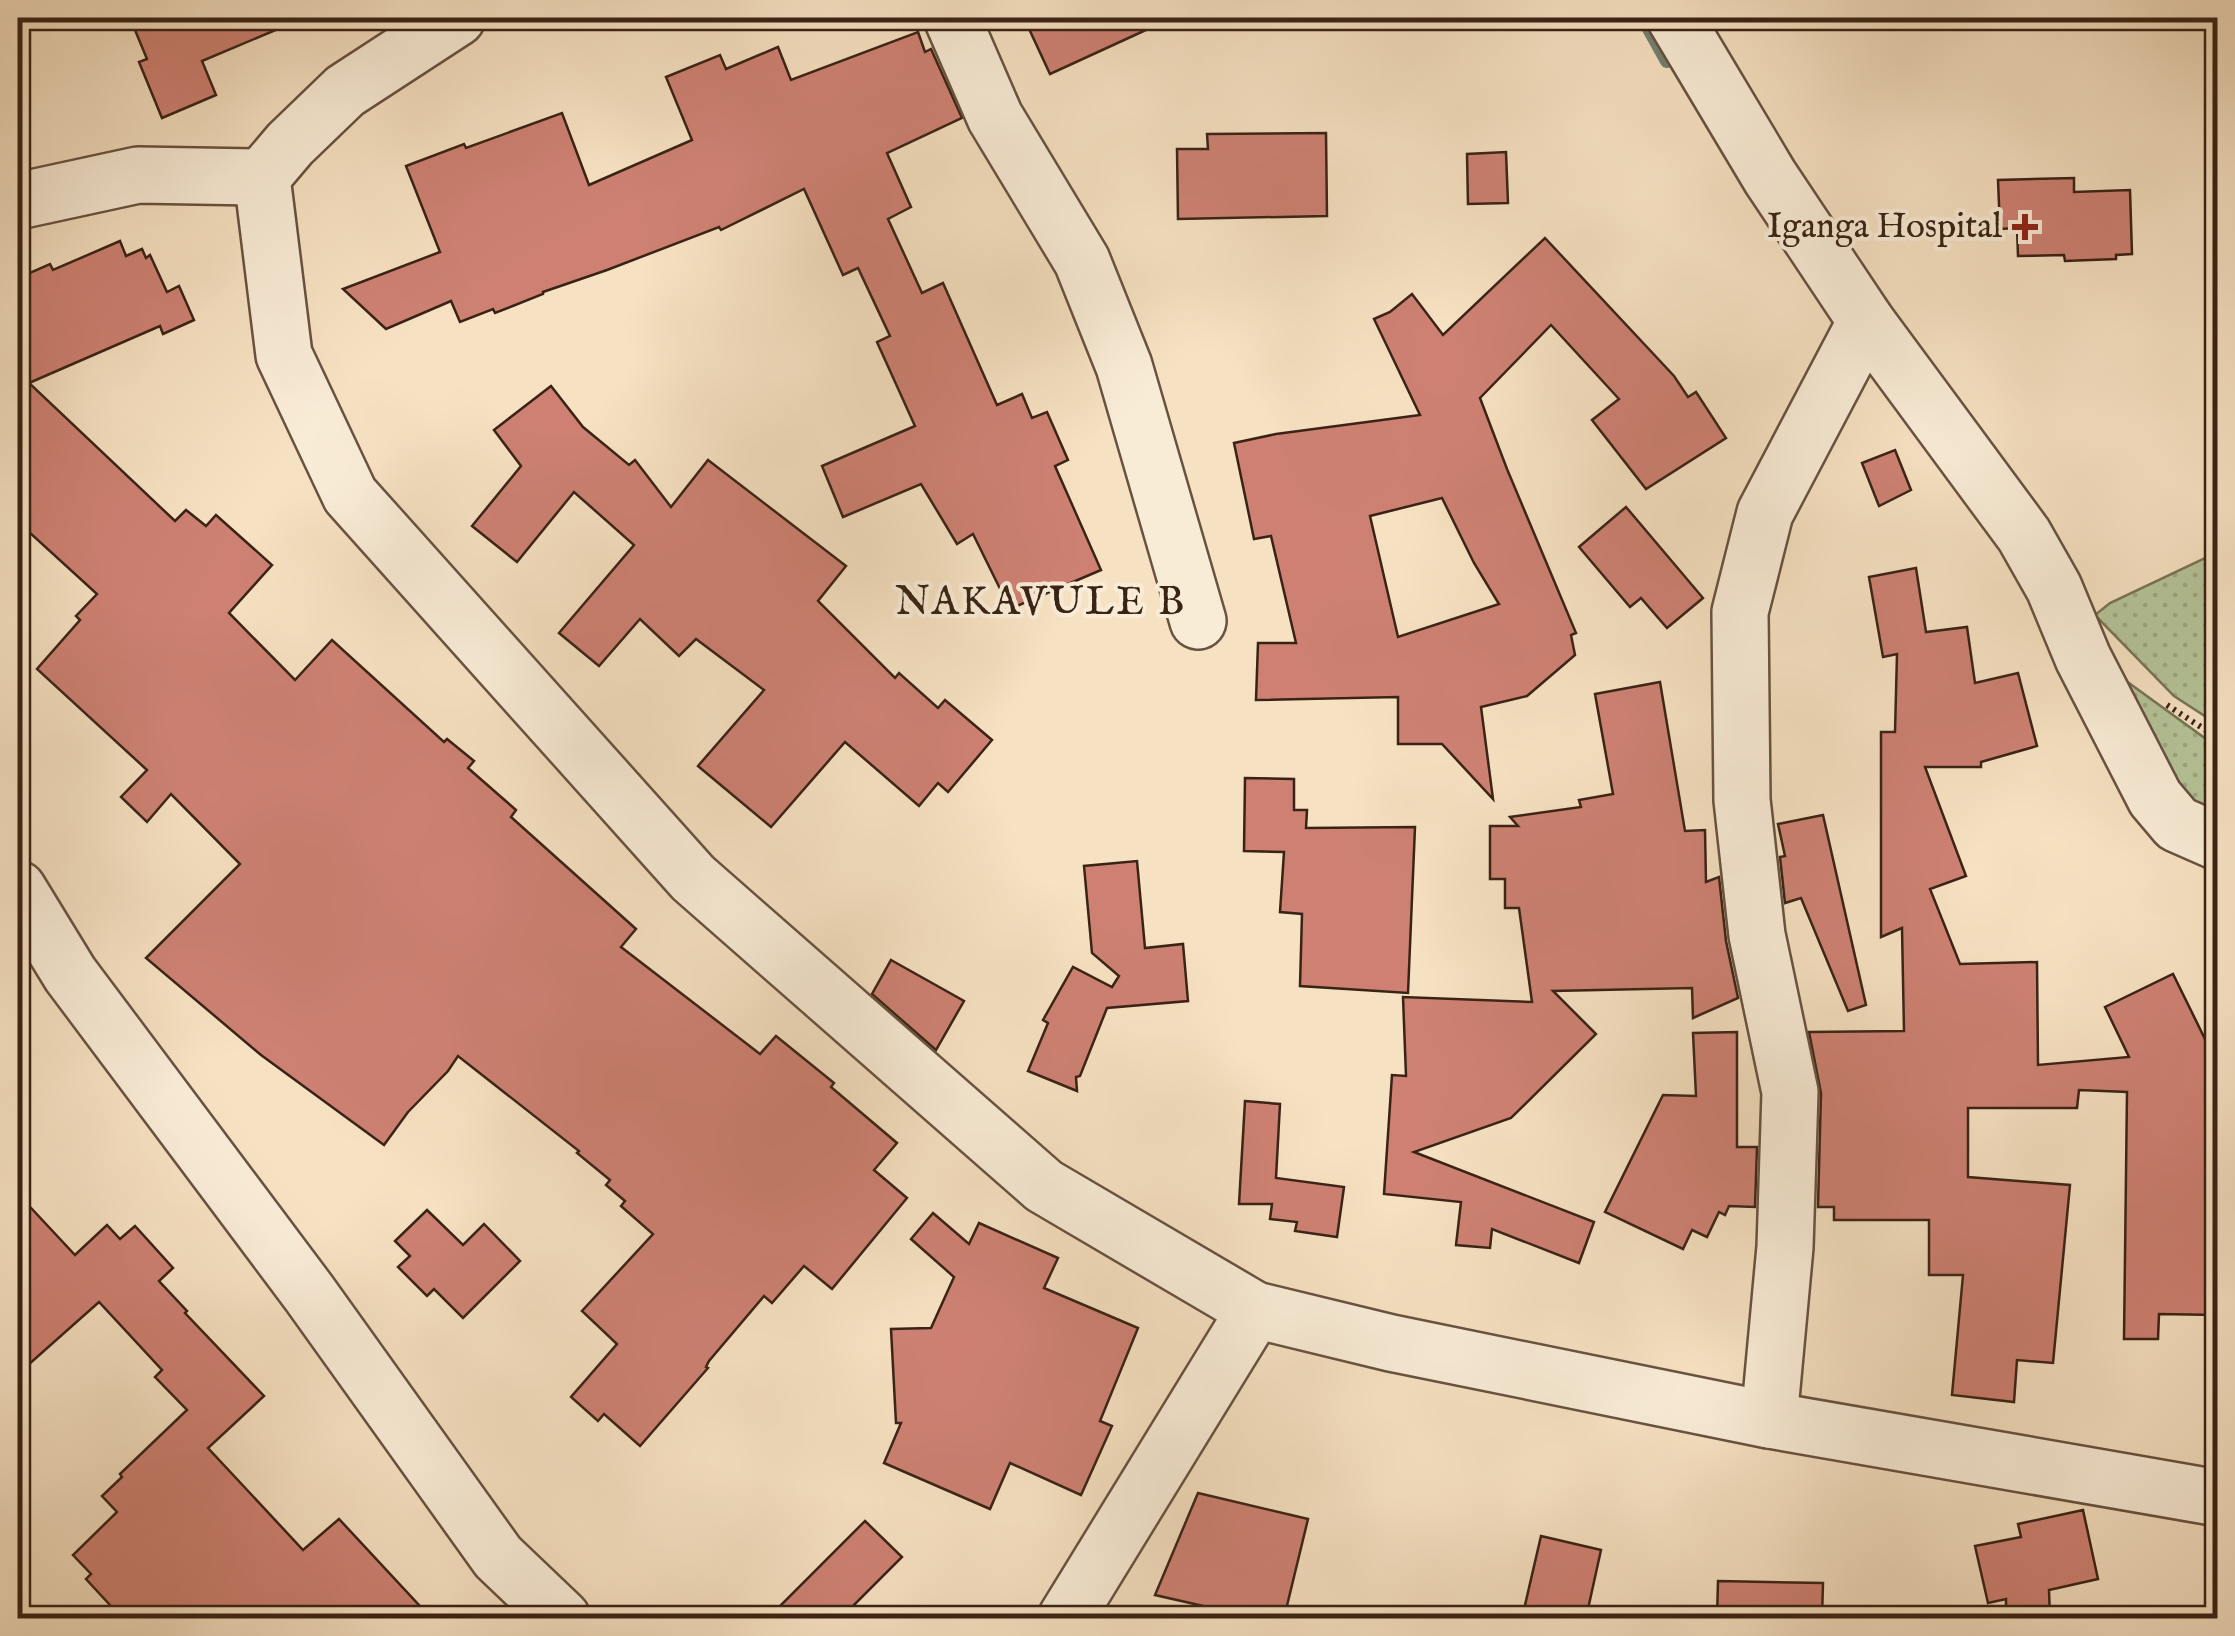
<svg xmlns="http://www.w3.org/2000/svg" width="2235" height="1636" font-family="'IM FELL English',serif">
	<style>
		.grass { fill: url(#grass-dots); stroke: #777457; stroke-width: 2.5 }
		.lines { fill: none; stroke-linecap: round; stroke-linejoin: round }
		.stream { stroke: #758073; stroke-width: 14 }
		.building { fill: #ce8173; stroke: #392315; stroke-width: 2.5; fill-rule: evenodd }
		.minor-casing { stroke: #685240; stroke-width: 60 }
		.path { stroke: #392315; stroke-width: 6; stroke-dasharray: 2.5 5; stroke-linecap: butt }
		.minor { stroke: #f9ecd7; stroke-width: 55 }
		.poi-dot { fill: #8f2418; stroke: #f9ecd7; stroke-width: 4 }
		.labels { text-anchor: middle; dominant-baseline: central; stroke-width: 8; stroke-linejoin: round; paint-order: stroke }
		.poi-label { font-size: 35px; fill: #392315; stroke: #f9ecd7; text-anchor: end }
		.quarter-label { font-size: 40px; letter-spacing: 2.5px; fill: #392315; stroke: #f9ecd7 }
	</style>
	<defs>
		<pattern id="grass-dots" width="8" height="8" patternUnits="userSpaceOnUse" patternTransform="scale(2.5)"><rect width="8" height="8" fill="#b5c499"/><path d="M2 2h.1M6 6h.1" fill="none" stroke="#9ca883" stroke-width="1.8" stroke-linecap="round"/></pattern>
	</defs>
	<rect width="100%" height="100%" fill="#f6e1c2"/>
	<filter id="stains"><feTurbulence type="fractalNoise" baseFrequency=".002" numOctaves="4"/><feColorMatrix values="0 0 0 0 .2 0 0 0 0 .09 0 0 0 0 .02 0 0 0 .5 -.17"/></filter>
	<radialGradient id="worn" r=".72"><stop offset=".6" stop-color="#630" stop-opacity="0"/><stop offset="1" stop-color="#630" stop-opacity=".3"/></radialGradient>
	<g class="grass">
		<polygon points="2205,558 2217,577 2217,724 2174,696 2095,615 2110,603"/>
		<polygon points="2111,670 2217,747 2217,824 2167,797"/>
	</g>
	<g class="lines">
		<polyline class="stream" points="1643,18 1667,61"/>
	</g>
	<g class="building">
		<polygon points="130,18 304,18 202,61 216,95 162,118 139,62 147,59"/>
		<polygon points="1024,18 1172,18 1050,74"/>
		<polygon points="918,32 925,52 931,49 962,118 887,153 911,207 888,219 922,293 943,283 997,405 1022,394 1032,418 1047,412 1068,460 1055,466 1101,570 1010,609 973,534 957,544 921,484 843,517 822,466 915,426 877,342 890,336 858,268 843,275 804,189 721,230 719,227 607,270 543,292 543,294 495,313 493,309 460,322 451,301 386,329 343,289 440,252 406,166 464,144 466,148 562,113 589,185 692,140 666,77 720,55 726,69 778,47 791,80"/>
		<polygon points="1326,133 1327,216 1178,219 1177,149 1208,149 1207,134"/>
		<polygon points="1506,152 1508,203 1468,204 1467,154"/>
		<polygon points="2074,178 2074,192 2130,190 2132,254 2116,255 2116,259 2065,261 2064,255 2018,256 2017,228 2000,229 1998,180"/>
		<path d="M1545,238L1674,376L1688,397L1696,392L1726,438L1646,489L1592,420L1619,399L1551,325L1480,398L1507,469L1576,633L1571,635L1575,655L1527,696L1481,707L1493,799L1442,744H1398V697L1256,700L1258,643H1296L1271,536L1254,539L1234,443L1276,434L1420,415L1374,319L1390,312L1412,294L1443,335ZM1442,498L1474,563L1499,604L1398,637L1370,516Z"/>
		<polygon points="120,241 126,256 142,249 146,258 150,255 167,292 179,286 194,320 163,334 160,326 29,383 175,521 186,510 206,526 216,515 272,565 229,613 295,680 332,640 444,742 447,739 474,761 468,768 516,810 511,817 636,929 621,947 760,1054 776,1036 834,1083 831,1087 897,1143 874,1170 907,1198 832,1289 804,1266 772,1303 764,1296 709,1361 706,1367 708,1368 640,1446 604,1414 598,1421 571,1397 617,1344 582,1311 653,1234 621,1206 625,1201 606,1185 610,1180 577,1153 579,1151 458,1056 448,1071 408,1112 384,1145 261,1055 146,958 240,864 171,794 147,822 121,797 147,770 37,669 80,620 76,616 97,594 18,522 18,278 50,264 53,270"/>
		<polygon points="551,386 583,427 629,465 635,460 671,507 708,460 846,566 818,601 895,678 899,673 938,708 945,700 992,740 948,792 938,783 919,806 845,742 771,827 698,766 764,690 696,639 679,656 640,619 599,666 559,633 634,545 574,492 517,562 472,526 521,466 494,430"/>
		<polygon points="1895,450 1911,490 1879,506 1862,463"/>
		<polygon points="1626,507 1703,598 1667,628 1641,598 1630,607 1579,547"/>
		<polygon points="1916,568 1926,632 1967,627 1975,683 2018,673 2037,746 1981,762 1981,767 1925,767 1966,876 1930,889 1960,964 2037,962 2038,1065 2129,1057 2105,1007 2173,974 2205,1039 2218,1033 2218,1315 2159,1314 2158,1339 2124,1339 2127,1092 2079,1090 2077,1108 1968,1108 1968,1177 2070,1185 2053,1363 2017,1360 2014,1402 1952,1395 1963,1275 1929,1275 1929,1220 1834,1220 1834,1207 1818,1207 1821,1093 1809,1032 1904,1031 1902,928 1881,937 1881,732 1895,732 1897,654 1883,657 1869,577"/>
		<polygon points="1660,682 1685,831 1705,830 1706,882 1719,877 1726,941 1738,998 1693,1018 1692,988 1553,991 1596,1034 1511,1118 1414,1152 1594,1222 1579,1263 1492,1229 1490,1248 1456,1245 1461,1202 1384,1194 1392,1075 1406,1076 1403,997 1532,1002 1519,908 1505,908 1505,879 1490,879 1490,826 1518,826 1510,817 1581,807 1579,800 1613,794 1595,694"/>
		<polygon points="1245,778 1294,779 1294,810 1307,810 1306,828 1415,827 1408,993 1300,986 1302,914 1280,912 1284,852 1244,851"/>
		<polygon points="1823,815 1866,1005 1848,1011 1801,898 1785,903 1780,857 1785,856 1778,824"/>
		<polygon points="1137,861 1145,948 1183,944 1188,1001 1107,1008 1080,1076 1076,1077 1077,1091 1028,1071 1048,1023 1043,1020 1073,967 1112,987 1119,976 1092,953 1084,866"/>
		<polygon points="891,960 964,1001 936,1050 872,994"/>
		<polygon points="1737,1032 1737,1147 1757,1147 1755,1207 1729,1206 1725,1215 1719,1212 1707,1237 1692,1230 1683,1249 1605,1212 1663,1095 1696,1096 1693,1033"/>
		<polygon points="1245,1101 1280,1104 1276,1178 1344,1187 1337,1237 1295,1231 1297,1222 1270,1219 1272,1204 1239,1204"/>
		<polygon points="18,1194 75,1255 107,1225 120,1239 135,1226 173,1268 159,1281 187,1311 185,1313 264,1396 208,1448 303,1550 339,1519 431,1618 122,1618 86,1579 91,1574 73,1555 117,1512 102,1496 122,1477 120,1474 187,1410 155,1377 162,1370 99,1302 18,1374"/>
		<polygon points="427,1210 463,1245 484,1224 520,1261 463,1318 434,1289 427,1296 398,1267 410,1256 395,1241"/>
		<polygon points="933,1213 969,1244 979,1223 1058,1258 1044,1288 1138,1328 1100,1421 1112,1426 1081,1495 1010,1463 990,1509 884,1463 901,1423 896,1423 891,1329 931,1328 954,1277 911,1239"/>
		<polygon points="1198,1493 1308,1519 1284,1618 1256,1618 1155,1595"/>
		<polygon points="2083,1510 2098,1579 2049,1590 2050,1618 2006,1618 2006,1599 1988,1603 1975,1546 2021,1537 2018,1524"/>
		<polygon points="865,1521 902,1557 841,1618 768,1618"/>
		<polygon points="1541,1536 1601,1550 1586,1618 1522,1618"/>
		<polygon points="1718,1581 1823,1583 1822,1618 1717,1618"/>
	</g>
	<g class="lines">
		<g class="minor-casing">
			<g id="minor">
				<polyline points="457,18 345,91 290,144 262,177 284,355 350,495 693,878 1044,1186 1255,1310 1391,1343 1769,1420 2218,1498"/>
				<polyline points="952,18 995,117 1082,261 1124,366 1198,621"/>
				<polyline points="1675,18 1770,177 1866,321 2024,535 2054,588 2083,658 2155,798 2177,824 2218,842"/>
				<polyline points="18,201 138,175 262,177"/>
				<polyline points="18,889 70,974 309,1293 498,1557 562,1618"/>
				<polyline points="1769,1420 1785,1247 1790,1092 1757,935 1742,800 1740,612 1765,513 1866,321"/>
				<polyline points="1066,1618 1255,1310"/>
			</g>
		</g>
		<polyline class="path" points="2167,705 2218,738"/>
		<use href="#minor" class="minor"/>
	</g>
	<path class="poi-dot" d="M2020 212h10v10h10v10h-10v10h-10v-10h-10v-10h10z"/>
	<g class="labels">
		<g class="poi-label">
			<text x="2002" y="227">Iganga Hospital</text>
		</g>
		<g class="quarter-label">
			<text x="1041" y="603">NAKAVULE B</text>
		</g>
	</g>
	<rect width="2235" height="1636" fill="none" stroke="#f6e1c2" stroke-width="60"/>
	<rect x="20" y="20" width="2195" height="1596" fill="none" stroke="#392315" stroke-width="5"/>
	<rect x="30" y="30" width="2175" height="1576" fill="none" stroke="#392315" stroke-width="2.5"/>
	<rect width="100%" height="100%" filter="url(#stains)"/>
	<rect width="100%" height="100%" fill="url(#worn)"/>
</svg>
